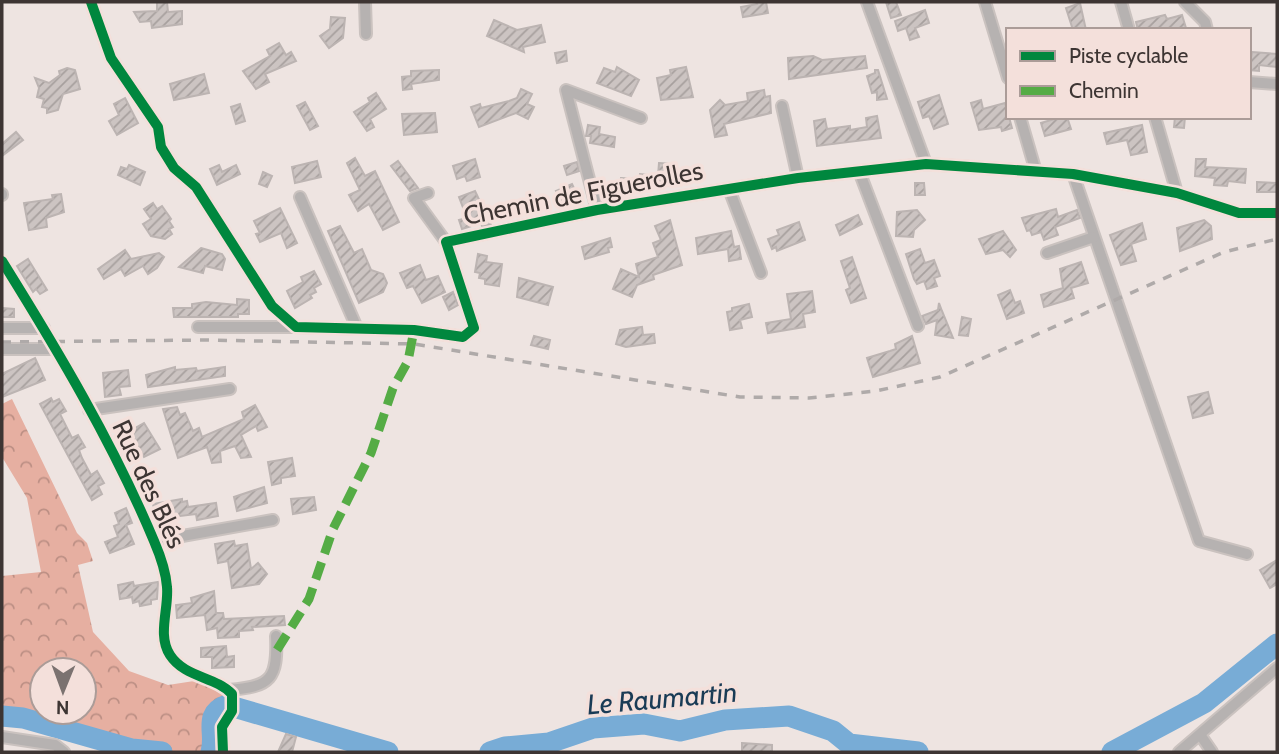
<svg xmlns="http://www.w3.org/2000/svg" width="1279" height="754" font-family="Cabin,sans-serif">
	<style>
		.forest { fill: url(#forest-crowns); fill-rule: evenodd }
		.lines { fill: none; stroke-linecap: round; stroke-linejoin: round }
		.river { stroke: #78acd6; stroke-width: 21 }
		.building { fill: url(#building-hatch); stroke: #bcb4b2; stroke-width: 2 }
		.minor-casing { stroke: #cac2bf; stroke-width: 14 }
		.minor { stroke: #b6b2b1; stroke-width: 10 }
		.rail { stroke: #afaaa9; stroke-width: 3.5; stroke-dasharray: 9 9; stroke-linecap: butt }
		.quiet { stroke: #55ac45; stroke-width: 9; stroke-dasharray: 18 9; stroke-linecap: butt }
		.cycleway-casing { stroke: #f4e0db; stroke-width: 15 }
		.cycleway { stroke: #00873e; stroke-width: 10 }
		.labels { text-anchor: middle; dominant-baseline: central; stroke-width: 7; stroke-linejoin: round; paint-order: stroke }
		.street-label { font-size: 26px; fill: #3d3533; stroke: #f4e0db }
		.water-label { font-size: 28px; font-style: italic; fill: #1a3b55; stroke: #f4e0db }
	</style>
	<defs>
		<pattern id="forest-crowns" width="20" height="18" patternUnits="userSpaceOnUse" patternTransform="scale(1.75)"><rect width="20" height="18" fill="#e6afa1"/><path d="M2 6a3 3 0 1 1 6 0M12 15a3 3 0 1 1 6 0" fill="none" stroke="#bc8f84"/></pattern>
		<pattern id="building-hatch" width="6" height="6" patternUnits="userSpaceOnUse" patternTransform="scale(1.75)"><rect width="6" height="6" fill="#ccc4c2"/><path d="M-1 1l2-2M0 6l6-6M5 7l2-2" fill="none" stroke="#a7a09e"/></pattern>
	</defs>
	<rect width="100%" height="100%" fill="#eee4e1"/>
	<path class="forest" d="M12,399L77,533L87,543L93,561L78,565L93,632L129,671L168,685L194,681L226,693L212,752H125L11,725L2,727V576L41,572L27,498L2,457V404ZM42,670H84V712H42Z"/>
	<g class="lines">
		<g class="river">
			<polyline points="2,716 23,718 132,749 162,752"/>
			<path d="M211,752C217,733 202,714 227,705L388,752"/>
			<polyline points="490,752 505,747 549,743 593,728 644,724 680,731 725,720 789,716 833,731 849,744 918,752"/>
			<polyline points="1112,752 1204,703 1277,644"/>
		</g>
	</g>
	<g class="building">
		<polygon points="157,2 167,2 168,12 182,11 182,24 152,28 151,21 140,22 134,12 157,11"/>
		<polygon points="756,2 766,2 768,13 743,17 741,7 757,4"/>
		<polygon points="886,2 896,2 901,15 891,18"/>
		<polygon points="1080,3 1086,30 1073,30 1066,8"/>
		<polygon points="925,10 929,23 915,28 919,37 910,40 906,28 898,31 895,21"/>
		<polygon points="1165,15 1167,19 1182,15 1186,28 1138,30 1136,22"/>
		<polygon points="331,17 345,18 343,38 329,48 320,36 330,29"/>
		<polygon points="494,20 517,30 541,25 545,42 523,47 524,52 487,36"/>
		<polygon points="279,43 286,55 291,52 296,61 265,74 269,82 256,89 243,71 270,56 267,50"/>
		<polygon points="566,51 567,61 557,63 555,53"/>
		<polygon points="1252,52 1277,54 1277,67 1259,65 1259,71 1249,70"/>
		<polygon points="813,56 822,60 865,56 867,68 789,79 788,58"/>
		<polygon points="617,67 639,80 631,96 597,83 604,68 615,72"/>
		<polygon points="686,67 693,97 661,100 657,78 671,75 670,70"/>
		<polygon points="67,68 75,70 80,89 63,94 58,110 47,113 47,108 42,107 44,99 37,97 39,88 35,78 49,83 60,75 59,71"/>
		<polygon points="439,70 439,80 411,84 412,89 403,90 402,77 411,76 411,71"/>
		<polygon points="875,70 878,70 887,99 877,100 877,92 872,93 867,76 875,73"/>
		<polygon points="204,74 209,93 174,100 170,84"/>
		<polygon points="521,89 532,94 527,104 534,107 528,119 516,113 479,127 471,107 480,104 481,108 509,101 517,98"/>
		<polygon points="764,90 765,97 770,96 771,113 724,124 727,135 715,137 710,110 720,100 725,105 748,101 747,93"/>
		<polygon points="376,93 386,109 370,119 374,127 367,131 354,112 370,102 368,98"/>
		<polygon points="939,95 948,124 934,129 929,116 923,118 918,102"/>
		<polygon points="125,98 138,123 117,135 109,121 119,115 114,104"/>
		<polygon points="981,100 983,109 1005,103 1012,128 1002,131 1001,127 979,130 971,103"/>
		<polygon points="305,102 318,126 310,130 297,106"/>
		<polygon points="240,104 245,121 236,124 231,107"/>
		<polygon points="435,113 437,132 404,135 402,114"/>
		<polygon points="877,116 881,138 817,146 814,121 825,119 827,129 850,126 850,130 867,127 866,118"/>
		<polygon points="1061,117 1067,117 1071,129 1045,136 1041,123"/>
		<polygon points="1175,117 1185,117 1184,128 1174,127"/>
		<polygon points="588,125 600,127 599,134 615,137 614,147 590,143 591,136 586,136"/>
		<polygon points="1142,125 1147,152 1131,155 1127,140 1107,144 1104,133"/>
		<polygon points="16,132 23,140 2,156 2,144"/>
		<polygon points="355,158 365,176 375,171 399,222 383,230 369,204 358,211 349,195 360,190 347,163"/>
		<polygon points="475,159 480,177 467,181 465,176 457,179 453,166"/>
		<polygon points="1196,159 1206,159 1205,167 1246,169 1245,183 1228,181 1227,186 1214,185 1215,178 1195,176"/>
		<polygon points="317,161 321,177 295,183 292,167"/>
		<polygon points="398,161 418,188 410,191 391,166"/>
		<polygon points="577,162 579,171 567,175 564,166"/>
		<polygon points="659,163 672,164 668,186 639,186 640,174 658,176"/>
		<polygon points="129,165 145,172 140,185 118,175 121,167 127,169"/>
		<polygon points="219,165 222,172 236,165 240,174 217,185 210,169"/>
		<polygon points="263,172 272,176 267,187 259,184"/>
		<polygon points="621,178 634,179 633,191 620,190"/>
		<polygon points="1257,182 1277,183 1277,192 1257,192"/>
		<polygon points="915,183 924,183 925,195 915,195"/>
		<polygon points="572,184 578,197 563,204 556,191"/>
		<polygon points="475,191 491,225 482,226 481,223 462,229 459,220 467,218 459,197"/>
		<polygon points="61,194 64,212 46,218 47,227 29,230 24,203 53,199 52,195"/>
		<polygon points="153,203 157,209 162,206 171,219 169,221 173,227 169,229 172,234 165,239 151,236 143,224 151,219 144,209"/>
		<polygon points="280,208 297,243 287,248 281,233 260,242 256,234 260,233 254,221"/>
		<polygon points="1056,209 1058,217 1077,210 1080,218 1055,227 1058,235 1044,240 1041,232 1032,235 1030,230 1027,231 1022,218"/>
		<polygon points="917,210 925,220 914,230 913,237 896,236 897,212"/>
		<polygon points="858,215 862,224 840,235 836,225"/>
		<polygon points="670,220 682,265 653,275 654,279 637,285 632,297 613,289 621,269 639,277 636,264 658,257 653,243 661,240 655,226"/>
		<polygon points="1204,220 1211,226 1212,239 1180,251 1177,228"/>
		<polygon points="799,222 805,240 777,251 776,247 772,249 768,239 779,235 777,230"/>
		<polygon points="1142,223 1146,239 1131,244 1136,261 1121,265 1110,235"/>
		<polygon points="340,226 354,253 362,249 371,270 383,274 387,283 383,292 359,303 328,231"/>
		<polygon points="731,231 734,247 739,246 741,259 729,261 728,249 698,254 696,238"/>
		<polygon points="1003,231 1016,250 1010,257 1003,250 986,254 979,239"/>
		<polygon points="610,238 612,247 608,248 609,252 585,259 582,247"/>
		<polygon points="201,248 222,254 225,259 222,270 205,266 203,273 179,267"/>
		<polygon points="920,249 925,263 934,260 940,276 934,278 937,286 927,289 924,281 917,284 914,279 906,254"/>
		<polygon points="125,250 131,259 159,253 164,257 157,268 148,274 143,266 125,276 121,269 104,279 98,269"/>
		<polygon points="478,254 487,256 486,262 502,264 499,286 485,284 485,279 479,278 480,273 475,272"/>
		<polygon points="852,257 866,298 851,303 846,290 850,288 841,261"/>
		<polygon points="28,259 47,290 40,294 36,289 33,292 17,266"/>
		<polygon points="1081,262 1088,283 1071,288 1074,298 1044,307 1041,295 1063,288 1060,269"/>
		<polygon points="420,265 426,280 438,276 445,292 422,303 413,286 407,288 400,273"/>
		<polygon points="314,271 321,284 314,288 316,292 310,295 312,298 295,308 287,291 303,282 301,277"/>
		<polygon points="519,278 553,287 548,305 517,297"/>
		<polygon points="1010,290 1015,303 1020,301 1024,313 1007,319 998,295"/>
		<polygon points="812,291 815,312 803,314 805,327 768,333 766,323 791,319 787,294"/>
		<polygon points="453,292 458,305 449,310 443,297"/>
		<polygon points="237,299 249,300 249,314 238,314 238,317 174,317 173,308 192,308 192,304 206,302 237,305"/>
		<polygon points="939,303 942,311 953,338 935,335 937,320 926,324 922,316 938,310"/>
		<polygon points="749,304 752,317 740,320 742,328 730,330 727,312 732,311 732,308"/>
		<polygon points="2,308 14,309 14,317 2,317"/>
		<polygon points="962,317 971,319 968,336 959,335"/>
		<polygon points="642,327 643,335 654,334 655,343 626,347 616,344 620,330"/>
		<polygon points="534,336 550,340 548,349 531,345"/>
		<polygon points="912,336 920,363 873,377 867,358 890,351 896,349 895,344"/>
		<polygon points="35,358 45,380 2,397 2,374"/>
		<polygon points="175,367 175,370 196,368 197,371 225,367 225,376 148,387 146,375"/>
		<polygon points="128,370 130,386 119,387 121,395 105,397 103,373"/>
		<polygon points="1208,392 1213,413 1193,418 1188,397"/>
		<polygon points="51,398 53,402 59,399 66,411 60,414 72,438 78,435 85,447 79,450 82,458 91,475 97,471 104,483 98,486 102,494 92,500 40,404"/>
		<polygon points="255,405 267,427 258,431 256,426 241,435 251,457 241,458 235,446 220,451 221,462 212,463 207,447 178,458 163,409 177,407 180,415 185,413 193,431 199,428 202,437 244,419 242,412"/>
		<polygon points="144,423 160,449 144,457 130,431"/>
		<polygon points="292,458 295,476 281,478 281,483 272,485 268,462"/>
		<polygon points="264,487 267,503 237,511 234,497"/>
		<polygon points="314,497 316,510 293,514 291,499"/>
		<polygon points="182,499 182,502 187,501 188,507 216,503 218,516 197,520 196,514 156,519 153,504"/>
		<polygon points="126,508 132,523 126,525 134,544 110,553 105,542 118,537 114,526 119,524 115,513"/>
		<polygon points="234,541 235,546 247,544 251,569 258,563 267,574 259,584 232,588 228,561 218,563 215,544"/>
		<polygon points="1277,560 1277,584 1270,588 1260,570"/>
		<polygon points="133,582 134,586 158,582 157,599 151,600 151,604 140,606 139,601 133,603 132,597 120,599 118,585"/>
		<polygon points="214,591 216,613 223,613 224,619 284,616 285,625 252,627 253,630 239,631 239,637 218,638 217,628 207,630 205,615 177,618 176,605 192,603 191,598"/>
		<polygon points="226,646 227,657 234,656 234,667 212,668 212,657 201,657 201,648"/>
		<polygon points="286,734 296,737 292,752 278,752"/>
		<polygon points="742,743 772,745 772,752 742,752"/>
	</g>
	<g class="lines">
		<g class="minor-casing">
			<g id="minor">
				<polyline points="91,2 111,58 158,127 161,147 174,168 196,187 272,306 296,327 414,330 463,337 474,328 446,242 597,210 798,178 926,164 1073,174 1177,193 1239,213 1277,213"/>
				<polyline points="365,2 366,34"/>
				<polyline points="867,2 926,164"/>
				<polyline points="985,2 1008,78"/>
				<polyline points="1121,2 1129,30"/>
				<polyline points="1185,2 1205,22 1207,30"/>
				<polyline points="1249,82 1277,84"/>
				<polyline points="782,106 798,178"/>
				<polyline points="1020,117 1036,172"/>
				<polyline points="1155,117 1177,193"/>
				<polyline points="859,171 918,326"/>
				<polyline points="1073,174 1199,541 1247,554"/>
				<polyline points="729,189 761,273"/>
				<polyline points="428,193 414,198 446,242"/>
				<polyline points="2,194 2,195"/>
				<polyline points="300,197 357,328"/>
				<polyline points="597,210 566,90 641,118"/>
				<polyline points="1047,253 1094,237"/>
				<path d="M2,261C58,351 113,443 154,541C160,555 166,572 167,587C169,609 157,635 170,655C185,678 215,676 232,694V711L222,727L223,752"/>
				<polyline points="198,327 296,327"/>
				<polyline points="2,328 44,328"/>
				<polyline points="2,349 56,349"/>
				<polyline points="89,410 230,389"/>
				<polyline points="154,541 273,520"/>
				<path d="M228,690C271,687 278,679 276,636"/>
				<polyline points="1201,736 1212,752"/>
				<polyline points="2,737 55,745 64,752"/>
				<polyline points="1179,752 1277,668"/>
			</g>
		</g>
		<use href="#minor" class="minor"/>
		<polyline class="rail" points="2,342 204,340 414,344 740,397 809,398 876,391 940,377 1224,252 1277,239"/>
		<polyline class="quiet" points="277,650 309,599 333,529 371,453 393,388 408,361 414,330"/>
		<g class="cycleway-casing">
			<g id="cycleway">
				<polyline points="91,2 111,58 158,127 161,147 174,168 196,187 272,306 296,327 414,330 463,337 474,328 446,242 597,210 798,178 926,164 1073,174 1177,193 1239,213 1277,213"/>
				<path d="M2,261C58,351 113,443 154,541C160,555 166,572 167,587C169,609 157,635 170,655C185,678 215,676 232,694V711L222,727L223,752"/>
			</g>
		</g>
		<use href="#cycleway" class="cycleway"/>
	</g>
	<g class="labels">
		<g class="street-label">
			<text transform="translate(583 193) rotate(-11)">Chemin de Figuerolles</text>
			<text transform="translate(149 484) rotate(65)">Rue des Blés</text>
		</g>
		<g class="water-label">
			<text transform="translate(662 698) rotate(-5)">Le Raumartin</text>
		</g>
	</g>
	<rect width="1279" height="754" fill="none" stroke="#3d3533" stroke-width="7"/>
	<rect x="1006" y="28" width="245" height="91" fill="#f4e0db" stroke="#ab9c98" stroke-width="2"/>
	<rect x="1020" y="51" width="35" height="10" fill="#00873e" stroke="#ab9c98" stroke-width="2"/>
	<text x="1069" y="63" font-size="21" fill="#3d3533">Piste cyclable</text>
	<rect x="1020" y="86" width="35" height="10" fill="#55ac45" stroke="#ab9c98" stroke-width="2"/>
	<text x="1069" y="98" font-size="21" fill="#3d3533">Chemin</text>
	<g transform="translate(63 691) rotate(181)"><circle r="33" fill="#f4e0db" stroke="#ab9c98" stroke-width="2"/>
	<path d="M0-5L12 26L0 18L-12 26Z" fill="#7b7270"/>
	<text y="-10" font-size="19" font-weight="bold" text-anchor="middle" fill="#3d3533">N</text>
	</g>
</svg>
